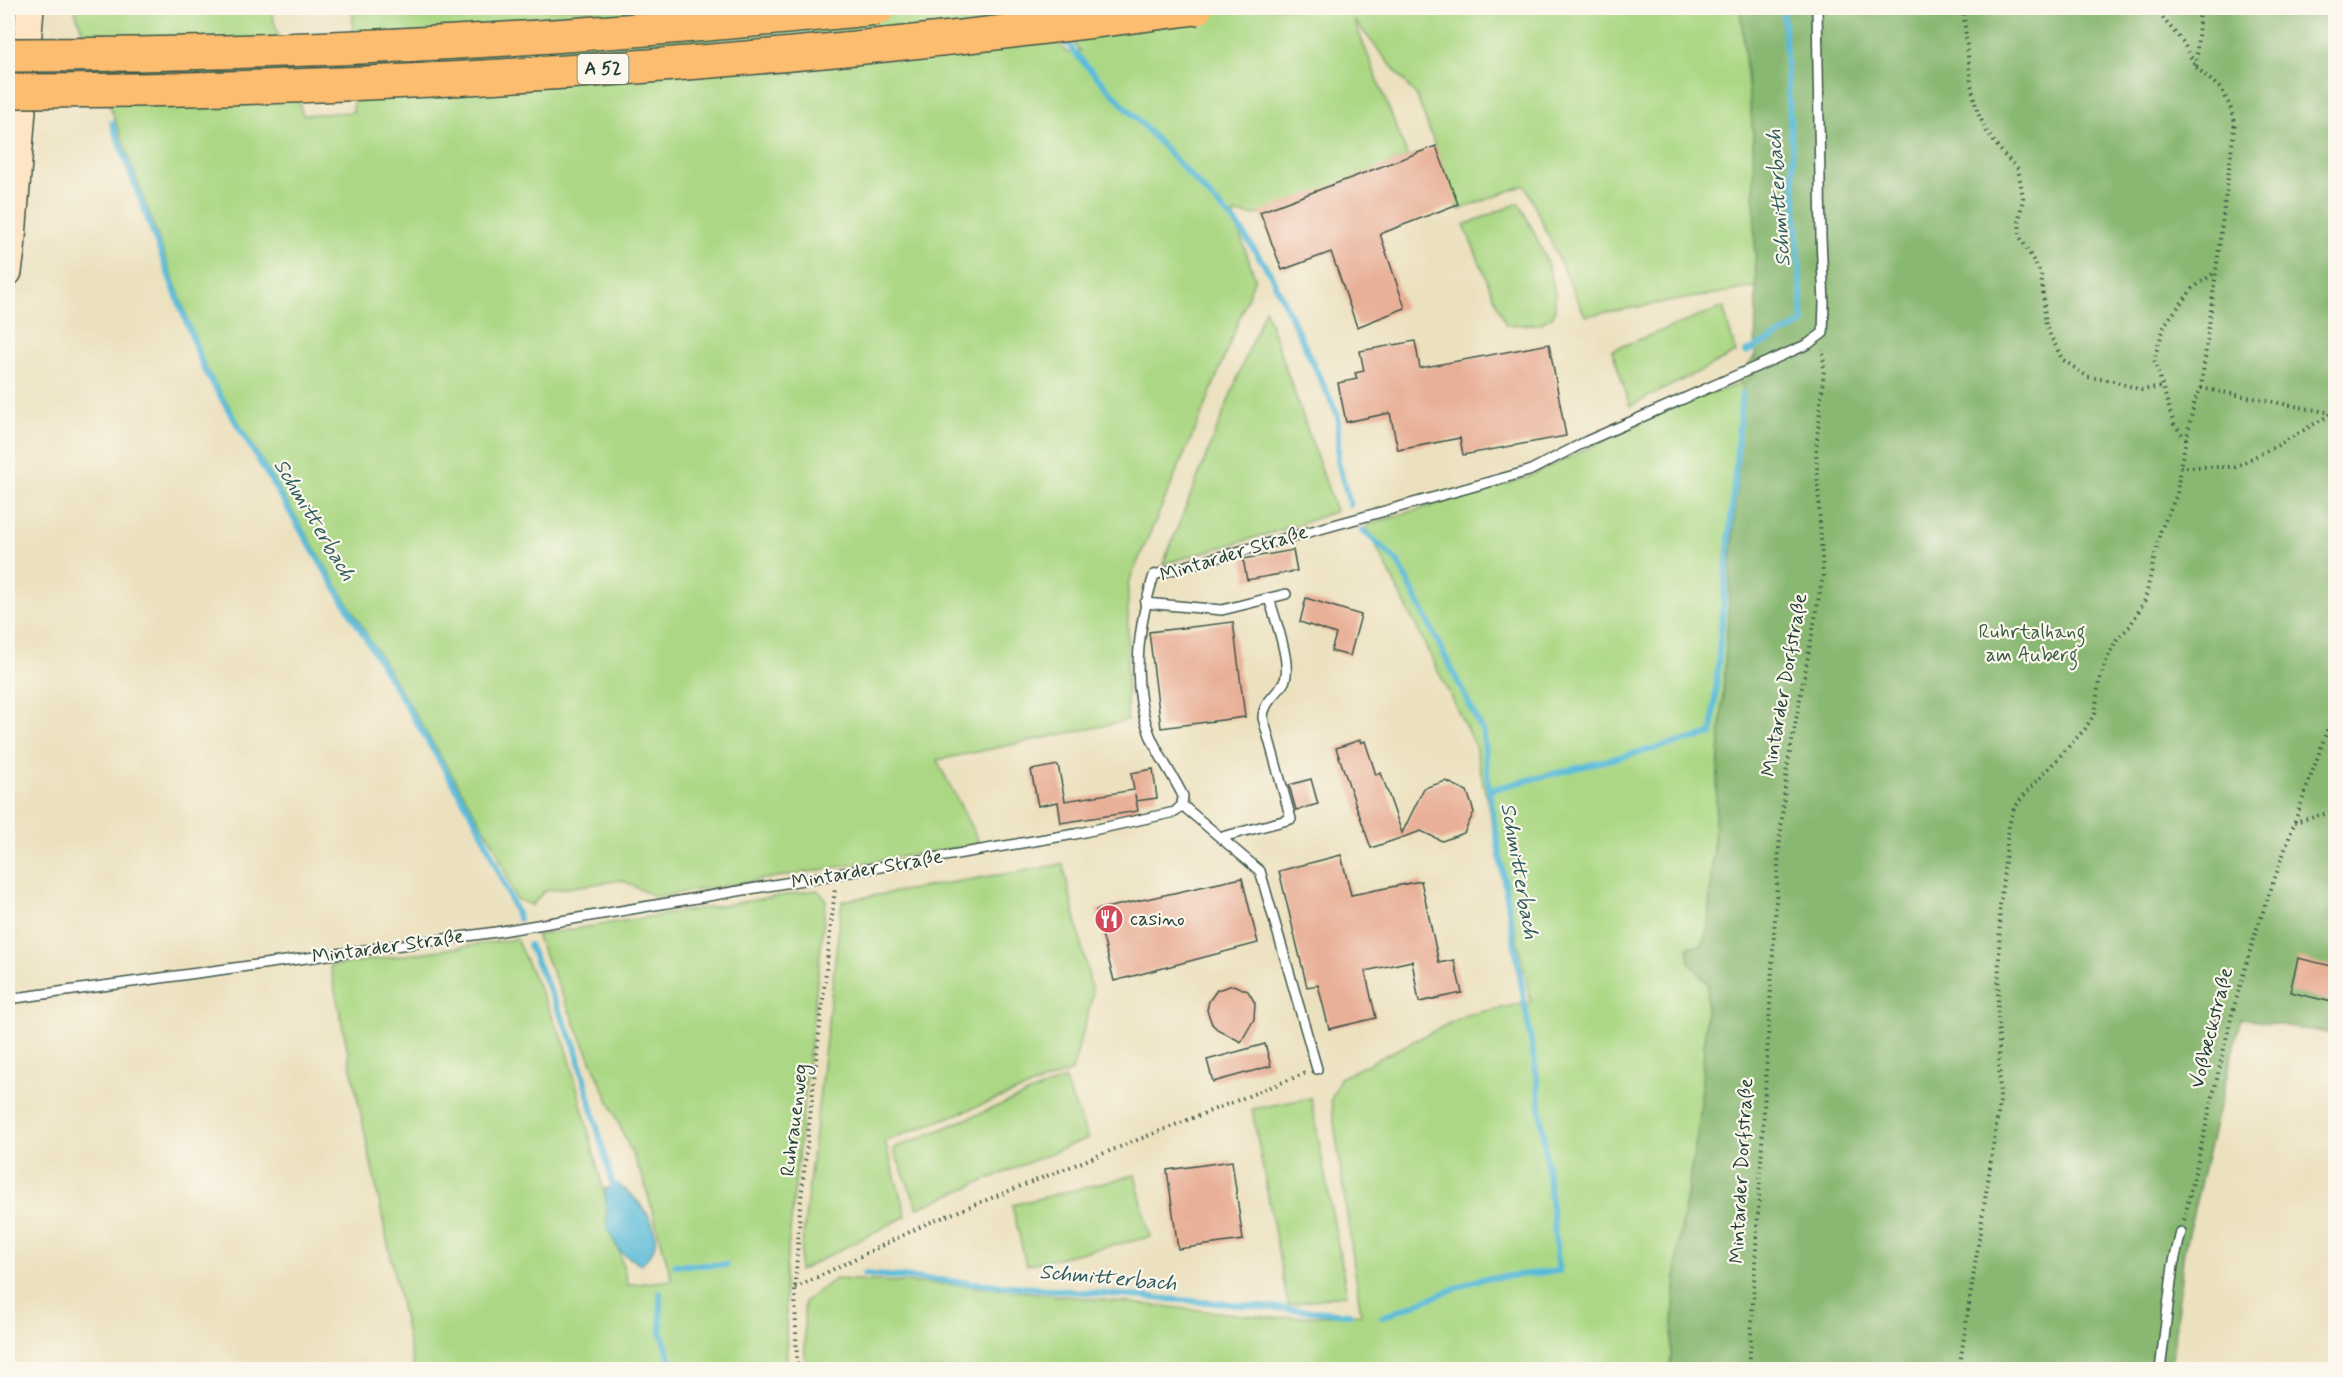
<svg xmlns="http://www.w3.org/2000/svg" width="2343" height="1377" font-family="Mynerve,sans-serif">
	<style>
		.green { fill: #acd885; stroke: #668a5c; stroke-width: 1.5 }
		.forest { fill: #89b872; stroke: #547a53; stroke-width: 1.5 }
		.water { fill: #5abbd9; stroke: #3c7c86; stroke-width: 1.5 }
		.lines { fill: none; stroke-linecap: round; stroke-linejoin: round }
		.stream { stroke: #5abbd9; stroke-width: 6 }
		.building { fill: #e9b098 }
		.lane-casing { stroke: #3e5649; stroke-width: 12 }
		.secondary-casing { stroke: #3e5649; stroke-width: 30 }
		.path { stroke: #3e5649; stroke-width: 4; stroke-dasharray: 1.5 4.5; stroke-linecap: butt }
		.lane { stroke: #fff; stroke-width: 9 }
		.secondary { stroke: #fee5c5; stroke-width: 27 }
		.highway-bridge-casing { stroke: #3e5649; stroke-width: 36; stroke-linecap: butt }
		.highway-bridge { stroke: #fcbd6f; stroke-width: 33 }
		.labels { text-anchor: middle; dominant-baseline: central; stroke-width: 4.5; stroke-linejoin: round; paint-order: stroke }
		.shield { fill: #fbf7ec; stroke: #61756b; stroke-width: 1.5 }
		.shield-label { font-size: 18px; font-weight: bold; fill: #1f3d34 }
		.street-label { font-size: 20px; fill: #1f3d34; stroke: #fbf7ec }
		.park-label { font-size: 20px; fill: #3b5c44; stroke: #fbf7ec }
		.poi-label { font-size: 20px; fill: #1f3d34; stroke: #fbf7ec; text-anchor: start }
		.water-label { font-size: 21px; font-style: italic; fill: #2e5c5d; stroke: #fbf7ec }
	</style>
	<rect width="100%" height="100%" fill="#fbf7ec"/>
	<filter id="ink" filterUnits="userSpaceOnUse"><feTurbulence type="fractalNoise" baseFrequency=".0167" numOctaves="2"/><feDisplacementMap in="SourceGraphic" scale="12" xChannelSelector="R" yChannelSelector="G"/><feConvolveMatrix kernelMatrix="1 2 1 2 8 2 1 2 1" color-interpolation-filters="sRGB"/></filter>
	<filter id="wash" filterUnits="userSpaceOnUse"><feTurbulence type="fractalNoise" baseFrequency=".008" numOctaves="4" result="noise"/><feDisplacementMap in="SourceGraphic" scale="24" xChannelSelector="R" yChannelSelector="G"/><feGaussianBlur stdDeviation="1.35" result="paint"/><feColorMatrix in="noise" values="0 0 0 0 0 0 0 0 0 0 0 0 0 0 0 0 0 1.4 0 .05"/><feComposite in="paint" operator="in"/></filter>
	<g filter="url(#wash)">
		<rect width="100%" height="100%" fill="#ece1bf"/>
		<g class="green">
			<polygon points="74,8 270,8 303,115 353,112 353,8 1026,8 1067,53 1080,51 1045,8 1740,8 1753,133 1756,287 1585,316 1525,185 1459,210 1417,97 1354,20 1408,157 1257,215 1233,214 1255,278 1207,402 1128,584 1127,721 937,760 980,844 655,897 622,880 544,891 532,905 516,899 495,846 206,368"/>
			<polygon points="2335,8 1713,913 1736,491 1708,930 1701,947 1688,947 1689,962 1708,984 1700,1117 1678,1248 1670,1369 805,1369 804,1302 835,1279 959,1285 1274,1318 1361,1314 1331,1100 1340,1078 1466,1015 1531,1002 1475,746 1366,525 1526,478 1691,399 1741,384 1739,381 1758,350"/>
			<path d="M1519,203C1533,230 1564,287 1553,316L1540,324L1506,325L1464,225Z"/>
			<polygon points="1723,307 1736,353 1630,406 1612,350"/>
			<polygon points="1265,309 1336,511 1295,526 1163,564"/>
			<polygon points="1063,864 1093,995 1072,1071 885,1141 906,1216 799,1271 842,901"/>
			<polygon points="817,890 826,899 785,1277 787,1369 414,1369 330,966 516,939 567,1049 628,1285 672,1280 644,1181 536,935"/>
			<polygon points="1064,1079 1088,1138 918,1208 893,1149"/>
			<polygon points="1311,1098 1347,1294 1288,1305 1252,1109"/>
			<polygon points="1135,1175 1150,1237 1026,1265 1012,1205"/>
		</g>
		<polygon class="forest" points="1740,8 2335,8 2335,1034 2241,1018 2184,1250 2171,1369 1670,1370 1678,1248 1700,1117 1708,984 1689,962 1688,946 1701,946 1708,930 1743,383 1755,371 1756,287 1753,133"/>
		<path class="water" d="M617,1184C637,1197 663,1225 653,1250C651,1255 645,1260 641,1265L619,1251L607,1228L605,1189Z"/>
		<g class="lines">
			<g class="stream">
				<polyline points="1061,36 1082,61 1239,227 1270,273 1338,416 1338,462 1350,505"/>
				<polyline points="112,123 204,369 480,828 519,919"/>
				<polyline points="1746,352 1803,323 1783,8"/>
				<polyline points="1363,530 1398,562 1483,732 1489,790"/>
				<polyline points="529,945 575,1046 615,1193"/>
				<polyline points="675,1265 726,1265"/>
				<polyline points="864,1274 1349,1314"/>
				<polyline points="660,1293 661,1332 674,1370"/>
				<polyline points="1382,1317 1480,1279 1559,1271 1536,1071 1489,790 1712,734 1742,393"/>
			</g>
		</g>
		<g id="blocks">
			<g class="building">
				<polygon points="1436,146 1458,204 1380,234 1405,308 1357,327 1331,252 1282,270 1260,212"/>
				<polygon points="1415,341 1420,368 1549,344 1566,436 1463,455 1460,438 1398,450 1390,413 1346,422 1338,383 1357,379 1355,373 1364,371 1360,351"/>
				<polygon points="1293,550 1297,571 1247,580 1243,559"/>
				<polygon points="1306,598 1361,615 1350,656 1331,651 1336,634 1300,622"/>
				<polygon points="1233,622 1245,717 1161,728 1149,632"/>
				<polygon points="1360,740 1361,743 1365,741 1376,775 1381,773 1402,833 1424,788 1446,781 1467,791 1474,812 1464,833 1442,841 1421,831 1371,848 1336,748"/>
				<polygon points="1058,765 1065,801 1134,790 1131,773 1153,769 1157,798 1136,801 1135,794 1138,811 1061,823 1058,802 1038,806 1031,770"/>
				<polygon points="1311,779 1318,804 1296,810 1289,785"/>
				<polygon points="1341,855 1351,895 1421,881 1439,963 1454,960 1462,993 1419,1002 1412,961 1365,971 1376,1018 1329,1029 1318,985 1307,987 1279,871"/>
				<polygon points="1242,878 1258,943 1114,981 1096,910"/>
				<polygon points="2298,958 2336,967 2336,1003 2290,992"/>
				<polygon points="1233,985 1248,991 1255,1003 1254,1019 1241,1042 1217,1029 1212,1024 1207,1010 1209,1001 1217,990"/>
				<polygon points="1265,1044 1271,1066 1213,1082 1207,1060"/>
				<polygon points="1232,1161 1243,1240 1178,1249 1167,1170"/>
			</g>
		</g>
	</g>
	<g filter="url(#ink)">
		<use href="#blocks" fill-opacity="0" stroke="#3e5649" stroke-width="1.5"/>
		<g class="lines">
			<g class="lane-casing">
				<g id="lane">
					<polyline points="1145,603 1222,610 1286,594"/>
					<polyline points="1182,805 1260,871 1317,1069"/>
					<path d="M1222,837L1291,819L1263,718C1263,702 1277,695 1284,682C1293,666 1274,616 1269,598"/>
					<path d="M8,999L496,932L1075,834L1175,812L1182,805L1183,796C1173,775 1159,757 1150,735C1130,684 1138,626 1154,575L1529,471L1587,441L1808,344L1823,333L1824,303L1821,238L1817,8"/>
					<polyline points="2160,1370 2173,1266 2181,1232"/>
				</g>
			</g>
			<g class="secondary-casing">
				<polyline id="secondary" points="8,272 11,250 30,8"/>
			</g>
			<g class="path">
				<polyline points="1963,8 1971,84 1977,111 1987,132 2004,155 2018,169 2023,197 2019,220 2020,237 2041,274 2046,326 2062,359 2088,377 2113,381 2142,390 2162,387"/>
				<polyline points="2323,8 2336,14"/>
				<polyline points="2196,66 2200,8"/>
				<polyline points="2201,388 2336,414"/>
				<polyline points="2186,439 2174,424 2154,359 2165,324 2193,288 2214,273"/>
				<polyline points="2180,467 2235,467 2282,443 2331,414"/>
				<polyline points="2294,822 2336,811"/>
				<polyline points="2184,1220 2232,1014 2254,937 2336,705"/>
				<polyline points="795,1288 926,1224 1306,1073"/>
				<polyline points="797,1370 795,1288 800,1208 835,889"/>
				<polyline points="1749,1370 1779,848 1787,768 1823,576 1816,449 1824,370 1823,349"/>
				<polyline points="1959,1370 2000,1101 1998,1004 2000,906 2009,825 2014,809 2023,796 2085,729 2095,713 2099,681 2108,657 2117,639 2130,626 2145,600 2160,532 2177,494 2180,467 2195,400 2201,388 2235,122 2230,106 2222,90 2196,67 2183,42 2154,8"/>
			</g>
			<use href="#lane" class="lane"/>
			<use href="#secondary" class="secondary"/>
			<g class="highway-bridge-casing">
				<g id="highway-bridge">
					<path d="M8,55C298,55 589,38 878,8"/>
					<path d="M8,91C405,91 803,61 1196,8"/>
				</g>
			</g>
			<use href="#highway-bridge" class="highway-bridge"/>
		</g>
	</g>
	<defs>
		<g id="restaurant-disc" transform="scale(1.5)"><circle r="9.5" fill="#d1495b" stroke="#fbf7ec"/><path d="M-5-6h1v4h1v-4h1v4h1v-4h1v5L-1.5 .5V6h-2V.5L-5-1ZM5-6V6H3V1.5H1.5Q1.5-4 5-6Z" fill="#fff"/></g>
	</defs>
	<g fill-rule="evenodd">
		<use href="#restaurant-disc" x="1109" y="919"/>
	</g>
	<g class="labels">
		<rect class="shield" x="577.5" y="54" width="51" height="30" rx="4.5"/>
		<g class="shield-label">
			<text x="603" y="69">A 52</text>
		</g>
		<g class="street-label">
			<text transform="translate(1234 554) rotate(-17)">Mintarder Straße</text>
			<text transform="translate(1785 685) rotate(-80)">Mintarder Dorfstraße</text>
			<text transform="translate(867 870) rotate(-10)">Mintarder Straße</text>
			<text transform="translate(388 947) rotate(-8)">Mintarder Straße</text>
			<text transform="translate(2212 1028) rotate(-76)">Voßbeckstraße</text>
			<text transform="translate(795 1120) rotate(-83)">Ruhrauenweg</text>
			<text transform="translate(1742 1171) rotate(-87)">Mintarder Dorfstraße</text>
		</g>
		<g class="park-label">
			<text x="2032" y="632">Ruhrtalhang<tspan x="2032" dy="23">am Auberg</tspan></text>
		</g>
		<g class="poi-label">
			<text x="1130" y="919">casino</text>
		</g>
		<g class="water-label">
			<text transform="translate(1779 198) rotate(-94)">Schmitterbach</text>
			<text transform="translate(314 520) rotate(59)">Schmitterbach</text>
			<text transform="translate(1519 871) rotate(80)">Schmitterbach</text>
			<text transform="translate(1108 1278) rotate(5)">Schmitterbach</text>
		</g>
	</g>
	<rect width="2343" height="1377" fill="none" stroke="#fbf7ec" stroke-width="30"/>
</svg>
